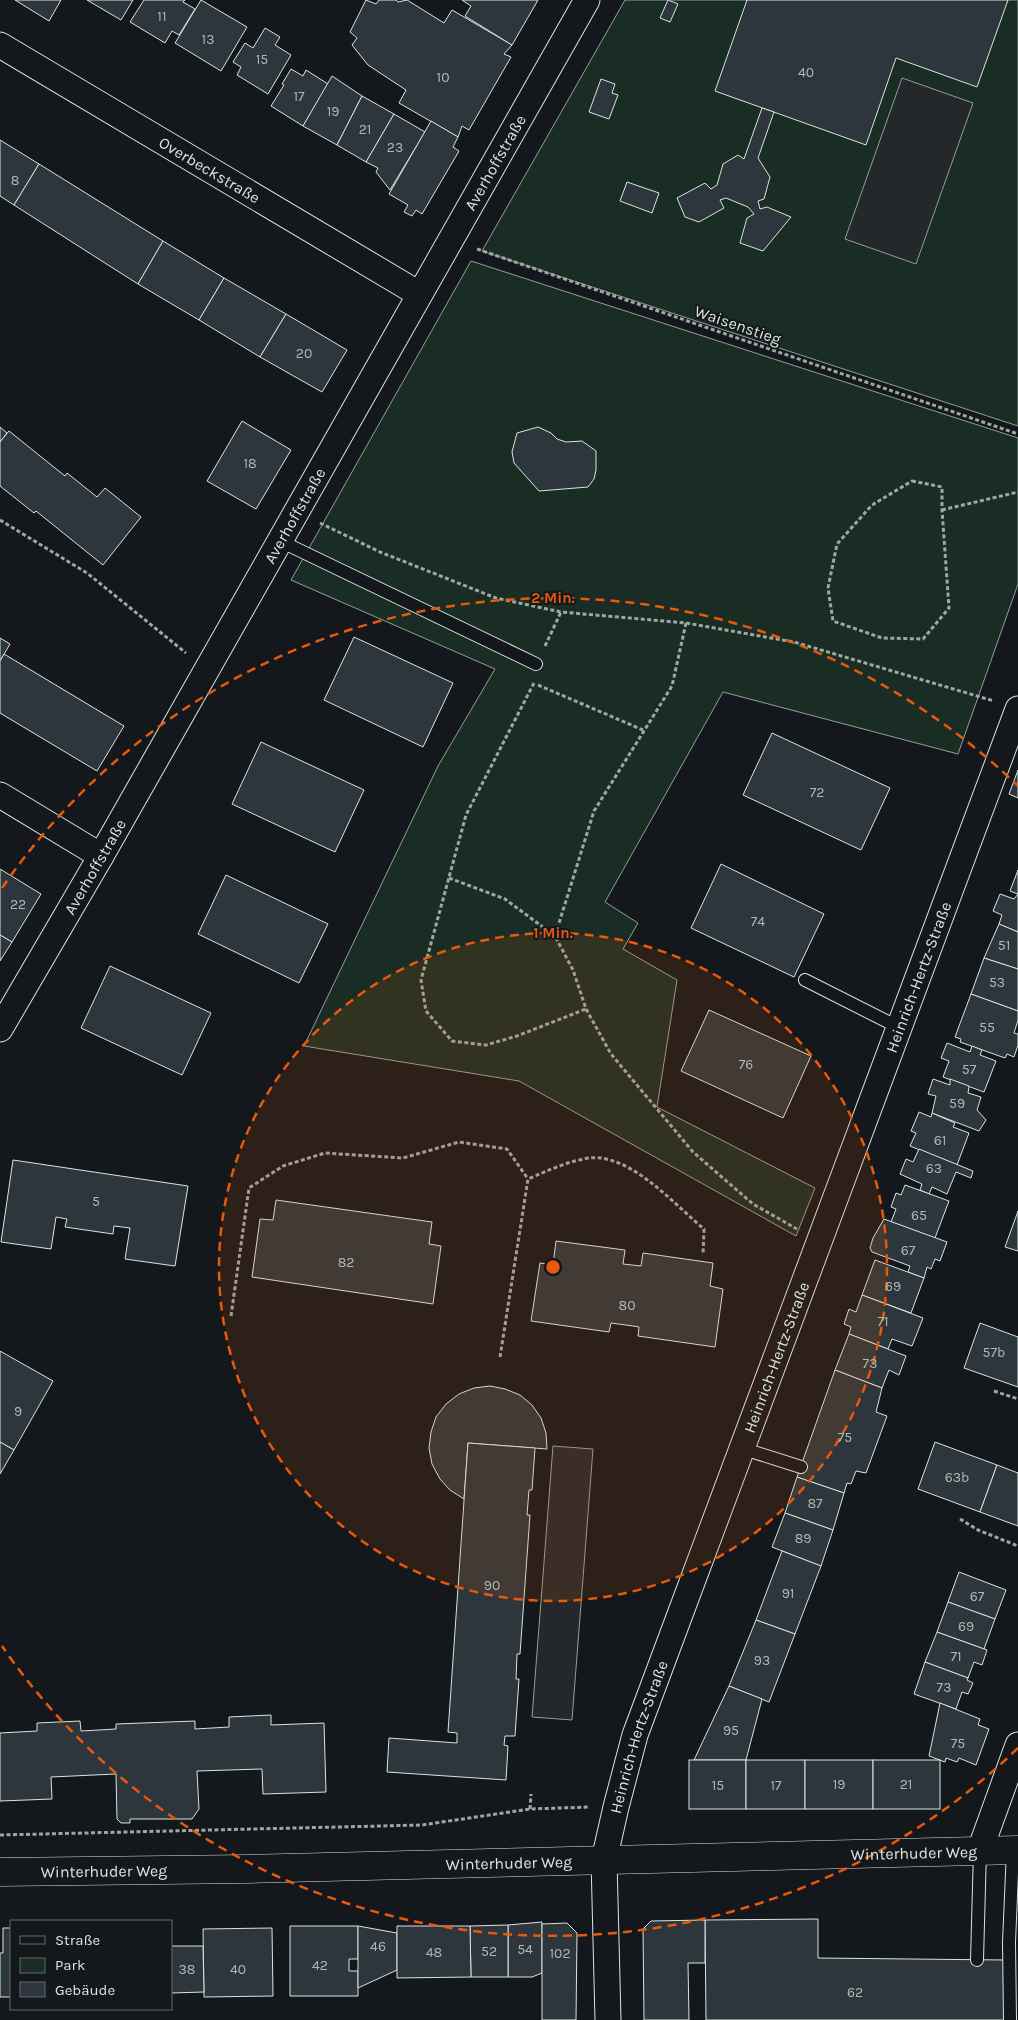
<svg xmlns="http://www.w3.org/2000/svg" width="1018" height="2020" font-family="Karla,sans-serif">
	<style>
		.green { fill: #1a2d24; stroke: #939e99 }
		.parking { fill: #24282b; stroke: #939e99 }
		.building { fill: #2c363c; stroke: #d8e6dc }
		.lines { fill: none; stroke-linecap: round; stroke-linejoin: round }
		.lane-casing { stroke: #d8e6dc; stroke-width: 14 }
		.street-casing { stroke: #d8e6dc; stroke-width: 27 }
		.primary-casing { stroke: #d8e6dc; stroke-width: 29 }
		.path { stroke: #9da8a2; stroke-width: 3; stroke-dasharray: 4 2.5; stroke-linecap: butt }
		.lane { stroke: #14181c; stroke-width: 12 }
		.street { stroke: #14181c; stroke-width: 25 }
		.primary { stroke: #14181c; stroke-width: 28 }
		.ring { fill: none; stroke: #e8590c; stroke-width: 2.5; stroke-dasharray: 9 6 }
		.labels { text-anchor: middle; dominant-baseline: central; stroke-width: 4; stroke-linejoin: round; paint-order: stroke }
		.number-label { font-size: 14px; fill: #adbab4 }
		.street-label { font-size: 16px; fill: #d8e6dc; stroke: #14181c }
		.centre { fill: #e8590c; stroke: #14181c; stroke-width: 2.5 }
		.ring-label { font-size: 15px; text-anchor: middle; font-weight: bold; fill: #e8590c; stroke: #14181c; stroke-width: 4; stroke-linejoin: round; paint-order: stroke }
	</style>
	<rect width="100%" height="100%" fill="#14181c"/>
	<g class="green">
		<polygon points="625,0 1018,0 1018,426 482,251"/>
		<polygon points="471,261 1018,438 1018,584 958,754 723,692 605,902 638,923 623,949 677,980 657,1107 815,1188 796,1236 519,1081 304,1046 438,766 495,669 291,580"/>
	</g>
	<g class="parking">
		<polygon points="902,78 973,103 916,264 845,239"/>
		<polygon points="553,1446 593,1449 572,1720 532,1717"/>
	</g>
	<g class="building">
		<polygon points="15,0 61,0 49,21"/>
		<polygon points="87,0 133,0 121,20"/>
		<polygon points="144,0 185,0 183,2 195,9 179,35 172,31 165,43 130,22"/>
		<polygon points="201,0 247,27 221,71 175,43"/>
		<polygon points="366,0 376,4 379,0 396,0 398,2 407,0 444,23 452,10 512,45 504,54 511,57 469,130 462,126 458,137 399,103 406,90 368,65 352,45 357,38 350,32"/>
		<polygon points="462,0 538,0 512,45 465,16 471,6"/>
		<polygon points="668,0 678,4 670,22 660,18"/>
		<polygon points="747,0 1008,0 977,87 896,58 866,145 715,91"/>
		<polygon points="265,28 280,37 275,45 291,55 268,94 237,75 241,67 233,62 245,43 253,48"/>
		<polygon points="291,69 303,76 306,70 328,84 303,126 271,106 284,85 282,84"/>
		<polygon points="332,76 362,96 337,145 303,126"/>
		<polygon points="601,79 615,84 612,93 618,95 609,119 589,112"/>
		<polygon points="362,96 394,114 366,162 337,145"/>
		<polygon points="762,108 774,112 758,158 770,177 764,199 758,201 760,209 767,207 791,217 763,251 740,243 747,218 754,214 748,207 726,198 720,200 724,208 699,222 685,217 677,198 705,183 711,189 717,185 723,164 738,155 744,159"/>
		<polygon points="394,114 425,132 390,190 376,172 378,168 366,162"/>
		<polygon points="431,121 458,137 453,147 459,151 422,214 416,210 412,216 404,212 408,205 389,194"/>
		<polygon points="0,140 39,164 14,205 0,196"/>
		<polygon points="39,164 163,241 138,284 14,205"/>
		<polygon points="627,182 659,193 652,213 620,201"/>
		<polygon points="163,241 224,278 199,320 138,284"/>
		<polygon points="224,278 286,314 260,357 199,320"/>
		<polygon points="286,314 347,350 322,392 260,357"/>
		<polygon points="242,421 291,450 256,509 207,481"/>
		<polygon points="0,427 7,433 0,442"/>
		<polygon points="538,427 551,433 557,439 566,442 582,441 596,451 596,470 594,479 588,487 539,491 514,463 512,452 517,433"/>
		<polygon points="9,431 65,476 67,473 97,497 105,488 141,517 103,565 36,511 34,513 0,486 0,442"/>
		<polygon points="354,637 453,683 423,747 324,700"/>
		<polygon points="0,638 10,644 0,661"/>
		<polygon points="4,654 124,726 97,771 0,713 0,661"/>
		<polygon points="772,733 890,788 861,850 743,795"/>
		<polygon points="261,742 364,790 335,852 232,804"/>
		<polygon points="1018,770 1018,798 1009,794"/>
		<polygon points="721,864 824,914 794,977 691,928"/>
		<polygon points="0,869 41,894 12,942 0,935"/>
		<polygon points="1018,870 1018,894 1010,891"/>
		<polygon points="226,875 328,924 299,983 198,934"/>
		<polygon points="1000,894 1014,899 1018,894 1018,932 999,924 1002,915 993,911"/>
		<polygon points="999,924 1018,932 1018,969 984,958"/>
		<polygon points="0,935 12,942 0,961"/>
		<polygon points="984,958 1018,969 1018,1011 971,994"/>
		<polygon points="110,966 211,1013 182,1075 81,1028"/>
		<polygon points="971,994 1018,1011 1018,1020 1014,1033 1018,1034 1018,1045 1014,1057 1007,1054 1005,1058 960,1042 961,1039 955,1037"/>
		<polygon points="709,1010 811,1056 783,1118 681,1071"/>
		<polygon points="947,1043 970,1052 972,1046 982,1050 980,1055 996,1061 984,1092 943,1077 949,1061 941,1058"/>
		<polygon points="933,1079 950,1085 950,1079 969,1086 968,1093 981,1097 977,1110 986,1120 979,1131 932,1113 936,1096 928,1094"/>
		<polygon points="919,1112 931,1117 932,1113 955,1123 953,1127 969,1133 957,1165 910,1146 916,1133 911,1131"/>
		<polygon points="919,1149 973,1171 971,1178 956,1172 947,1194 932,1187 929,1194 920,1190 922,1184 900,1174 906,1159 913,1162"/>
		<polygon points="13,1160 188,1186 175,1266 125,1259 130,1228 114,1226 113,1234 65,1227 67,1219 56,1217 51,1249 1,1242"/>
		<polygon points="905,1185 949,1201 935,1238 891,1222 896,1209 891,1207 896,1193 901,1195"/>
		<polygon points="276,1200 432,1222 429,1244 441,1246 433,1304 252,1277 260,1219 273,1220"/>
		<polygon points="1018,1211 1018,1251 1005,1247"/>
		<polygon points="884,1219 947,1242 940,1261 935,1259 931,1269 927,1267 924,1278 908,1272 910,1266 872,1252 870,1248 873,1238"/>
		<polygon points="556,1241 625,1250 623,1264 641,1266 643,1253 713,1263 710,1286 723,1289 715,1347 638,1336 639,1327 633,1326 611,1323 609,1332 531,1321 540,1263 553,1265"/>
		<polygon points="875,1260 924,1278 911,1313 862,1295"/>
		<polygon points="862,1295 923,1318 912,1346 892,1339 888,1349 849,1334 851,1327 844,1324 849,1309 856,1312"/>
		<polygon points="980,1323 1018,1337 1018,1387 964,1368"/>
		<polygon points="849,1334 906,1356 899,1375 889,1370 882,1388 835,1370"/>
		<polygon points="0,1351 53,1381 14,1450 0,1442"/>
		<polygon points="835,1370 882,1388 876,1412 887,1416 866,1473 856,1471 851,1484 847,1483 844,1493 797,1477"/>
		<polygon points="490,1386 505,1389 520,1395 532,1405 541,1418 546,1433 547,1449 468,1443 464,1499 450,1490 440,1479 432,1464 429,1448 431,1432 436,1417 446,1404 459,1394 474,1388"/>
		<polygon points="0,1442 14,1450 0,1474"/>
		<polygon points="935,1442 997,1465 980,1512 918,1489"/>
		<polygon points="468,1443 535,1448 532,1490 529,1490 527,1515 530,1515 520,1654 517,1654 516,1679 519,1679 515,1736 505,1736 504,1745 508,1746 506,1780 387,1772 389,1738 457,1743 457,1733 448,1732"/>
		<polygon points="997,1465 1018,1473 1018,1526 980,1512"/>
		<polygon points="797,1477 844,1493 833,1530 785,1513"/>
		<polygon points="785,1513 833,1530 821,1566 772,1547"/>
		<polygon points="782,1551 821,1566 795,1634 756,1620"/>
		<polygon points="959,1572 1006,1590 995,1619 948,1602"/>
		<polygon points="948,1602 995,1619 984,1649 937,1632"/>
		<polygon points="756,1620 795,1634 769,1702 729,1686"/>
		<polygon points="937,1632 987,1650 982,1665 974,1662 968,1678 925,1662"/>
		<polygon points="925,1662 968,1678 967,1680 973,1683 968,1694 962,1692 956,1709 914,1694"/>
		<polygon points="729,1686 762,1699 746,1760 694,1760"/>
		<polygon points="940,1703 980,1719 978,1725 989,1729 976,1765 959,1758 957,1762 946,1758 945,1762 929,1756"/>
		<polygon points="271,1715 271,1725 324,1723 326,1792 263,1794 262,1769 197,1771 199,1809 192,1819 130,1819 130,1823 121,1823 117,1819 116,1774 51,1777 52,1799 0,1801 0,1733 37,1731 37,1723 80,1721 81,1731 116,1729 116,1724 195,1721 195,1729 229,1727 229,1717"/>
		<rect x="689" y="1760" width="57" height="49"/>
		<rect x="746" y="1760" width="59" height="49"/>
		<rect x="805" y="1760" width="68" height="49"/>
		<rect x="873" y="1760" width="67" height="49"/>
		<polygon points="818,1919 818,1958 1005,1960 1004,2020 706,2020 705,1920"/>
		<polygon points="705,1920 705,1963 688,1963 689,2020 644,2020 643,1929 651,1921"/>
		<polygon points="542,1922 542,1973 532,1977 508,1977 508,1925"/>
		<polygon points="567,1923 577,1933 576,2020 542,2020 542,1924"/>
		<polygon points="508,1925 508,1977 471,1977 470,1926"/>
		<polygon points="290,1926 358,1926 358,1959 349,1959 349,1971 358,1971 358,1996 290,1996"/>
		<polygon points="358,1926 397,1933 397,1970 358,1988"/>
		<polygon points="397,1926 470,1926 471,1977 397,1978"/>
		<polygon points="3,1928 11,1928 11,1997 0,1997 0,1953 3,1953"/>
		<polygon points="272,1928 273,1996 204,1997 203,1929"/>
		<polygon points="171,1946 203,1946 204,1992 171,1993"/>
	</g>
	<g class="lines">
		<g class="lane-casing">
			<g id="lane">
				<polyline points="278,540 536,664"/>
				<polyline points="805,980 898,1027"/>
				<polyline points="741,1448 801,1467"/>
				<polyline points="977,1960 980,1850"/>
				<polyline points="1010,2020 1009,1942 1013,1850"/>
			</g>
		</g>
		<g class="street-casing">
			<g id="street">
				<path id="s1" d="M0,45L419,294"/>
				<polyline points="0,795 101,856"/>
				<path id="s2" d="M0,1029L101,856L587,0"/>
				<polyline points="980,1850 1018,1745"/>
				<path id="s3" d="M608,2020L604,1860L616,1807L635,1735L1018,709"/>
			</g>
		</g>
		<g class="primary-casing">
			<g id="primary">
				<path id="s4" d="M0,1872L246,1869L1018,1850"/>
			</g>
		</g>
		<g class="path">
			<polyline points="477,249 1018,434"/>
			<polygon points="912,481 942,487 942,510 949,608 923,639 882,638 833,621 828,588 837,544 872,505"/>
			<polyline points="942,510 1018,492"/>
			<polyline points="0,520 87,573 186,653"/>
			<polyline points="320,523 380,552 496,598 561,612 686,623 794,642 994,701"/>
			<polyline points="686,623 672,686 594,811 555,936 573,970 586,1009 611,1054 693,1152 753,1204 797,1229"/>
			<polyline points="545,646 561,612"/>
			<polyline points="534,683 466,815 421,980 426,1011 452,1041 486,1045 517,1036 586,1009"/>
			<polyline points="538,685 643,730"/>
			<polyline points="449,878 505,899 555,936"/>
			<polyline points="231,1316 249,1188 283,1166 325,1153 403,1158 459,1142 507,1149 528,1179"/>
			<path d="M500,1357L528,1179C547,1171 581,1155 601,1158C640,1164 675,1205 704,1229L703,1255"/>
			<polyline points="994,1391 1018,1399"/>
			<polyline points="960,1519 978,1530 1018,1546"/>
			<polyline points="530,1809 531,1794"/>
			<polyline points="0,1835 422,1825 530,1809 590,1807"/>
		</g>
		<use href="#lane" class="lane"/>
		<use href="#street" class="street"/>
		<use href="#primary" class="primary"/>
	</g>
	<circle cx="553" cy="1267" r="334" fill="#e8590c" fill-opacity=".12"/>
	<g class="ring">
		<circle cx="553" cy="1267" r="334"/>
		<path d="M1018 1748A669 669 0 0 1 2 1646M2 888A669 669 0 0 1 1018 786"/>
	</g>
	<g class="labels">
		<g class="number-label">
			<text x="162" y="16">11</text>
			<text x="208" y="39">13</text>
			<text x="262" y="59">15</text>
			<text x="806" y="72">40</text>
			<text x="443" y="77">10</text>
			<text x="299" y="96">17</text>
			<text x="333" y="111">19</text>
			<text x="365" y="129">21</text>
			<text x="395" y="147">23</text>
			<text x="15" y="180">8</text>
			<text x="304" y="353">20</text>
			<text x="250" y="463">18</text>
			<text x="817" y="792">72</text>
			<text x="18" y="904">22</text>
			<text x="758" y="921">74</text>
			<text x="1004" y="945">51</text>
			<text x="997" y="982">53</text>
			<text x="987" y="1027">55</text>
			<text x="746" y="1064">76</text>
			<text x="969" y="1069">57</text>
			<text x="957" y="1103">59</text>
			<text x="940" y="1140">61</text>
			<text x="934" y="1168">63</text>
			<text x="96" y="1201">5</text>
			<text x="919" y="1215">65</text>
			<text x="908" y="1250">67</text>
			<text x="346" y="1262">82</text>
			<text x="893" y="1286">69</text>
			<text x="627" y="1305">80</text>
			<text x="883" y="1321">71</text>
			<text x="994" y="1352">57b</text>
			<text x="870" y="1363">73</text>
			<text x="18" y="1411">9</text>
			<text x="845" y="1437">75</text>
			<text x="957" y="1477">63b</text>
			<text x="815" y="1503">87</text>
			<text x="803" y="1538">89</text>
			<text x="492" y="1585">90</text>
			<text x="788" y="1593">91</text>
			<text x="977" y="1596">67</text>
			<text x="966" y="1626">69</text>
			<text x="956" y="1656">71</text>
			<text x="762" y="1660">93</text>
			<text x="944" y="1687">73</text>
			<text x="731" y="1730">95</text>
			<text x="958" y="1743">75</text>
			<text x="839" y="1784">19</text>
			<text x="906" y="1784">21</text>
			<text x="718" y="1785">15</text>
			<text x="776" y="1785">17</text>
			<text x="378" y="1946">46</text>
			<text x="525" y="1949">54</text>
			<text x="489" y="1951">52</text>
			<text x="434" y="1952">48</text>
			<text x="560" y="1953">102</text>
			<text x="320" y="1965">42</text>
			<text x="187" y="1969">38</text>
			<text x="238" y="1969">40</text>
			<text x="855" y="1992">62</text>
		</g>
		<g class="street-label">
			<text stroke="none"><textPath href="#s2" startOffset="998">Averhoffstraße</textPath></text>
			<text stroke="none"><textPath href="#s1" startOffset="244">Overbeckstraße</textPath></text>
			<text transform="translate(738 325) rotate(19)">Waisenstieg</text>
			<text stroke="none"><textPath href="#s2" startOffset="592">Averhoffstraße</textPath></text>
			<text stroke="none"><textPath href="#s2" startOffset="188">Averhoffstraße</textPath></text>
			<text stroke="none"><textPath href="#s3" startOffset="1098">Heinrich-Hertz-Straße</textPath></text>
			<text stroke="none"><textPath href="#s3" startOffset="692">Heinrich-Hertz-Straße</textPath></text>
			<text stroke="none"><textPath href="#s3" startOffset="288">Heinrich-Hertz-Straße</textPath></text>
			<text stroke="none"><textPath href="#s4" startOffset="914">Winterhuder Weg</textPath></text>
			<text stroke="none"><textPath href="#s4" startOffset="509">Winterhuder Weg</textPath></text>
			<text stroke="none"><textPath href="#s4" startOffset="104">Winterhuder Weg</textPath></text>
		</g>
	</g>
	<circle cx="553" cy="1267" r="8" class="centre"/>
	<g class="ring-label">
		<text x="553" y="603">2 Min.</text>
		<text x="553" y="938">1 Min.</text>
	</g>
	<rect x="10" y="1920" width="162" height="90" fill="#14181c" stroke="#626a69"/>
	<rect x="20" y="1936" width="25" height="8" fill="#14181c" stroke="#626a69"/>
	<text x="55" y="1945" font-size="15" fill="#d8e6dc">Straße</text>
	<rect x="20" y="1958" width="25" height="15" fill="#1a2d24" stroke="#626a69"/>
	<text x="55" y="1970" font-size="15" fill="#d8e6dc">Park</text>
	<rect x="20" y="1982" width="25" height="15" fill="#2c363c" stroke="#626a69"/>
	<text x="55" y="1995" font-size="15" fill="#d8e6dc">Gebäude</text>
</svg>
